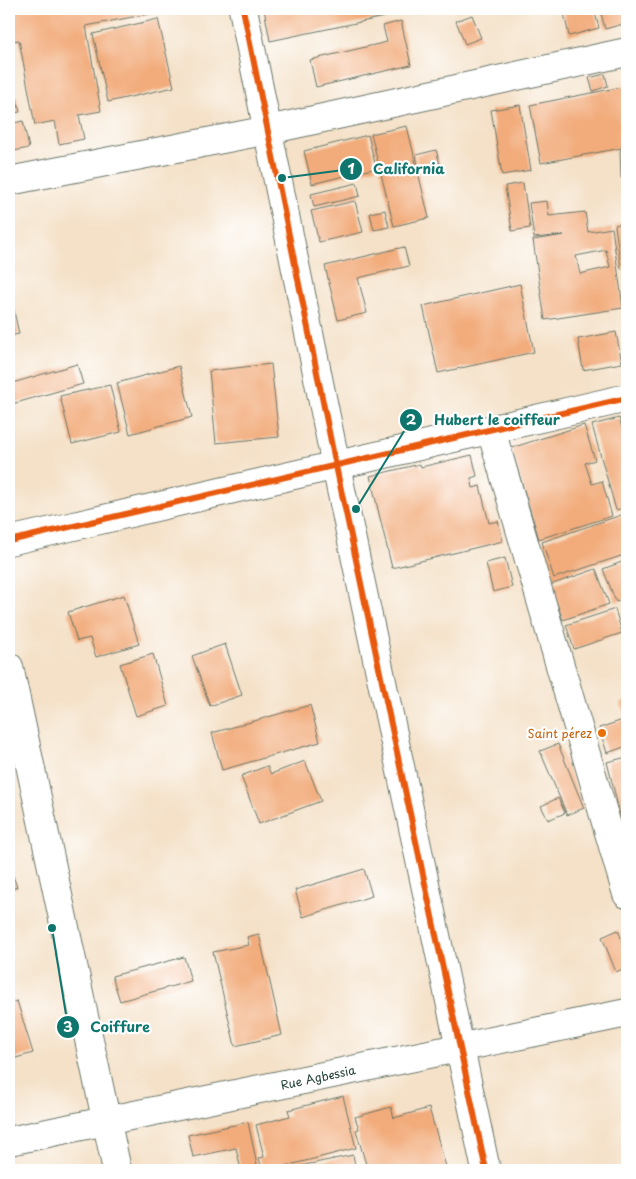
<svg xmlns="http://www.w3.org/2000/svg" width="636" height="1179" font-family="'Playpen Sans',sans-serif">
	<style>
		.building { fill: #f2ac7b; fill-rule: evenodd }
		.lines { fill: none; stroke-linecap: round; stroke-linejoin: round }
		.minor-casing { stroke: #6a7668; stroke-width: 30 }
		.minor { stroke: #fff; stroke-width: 28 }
		.cycleway-casing { stroke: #fff; stroke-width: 9 }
		.cycleway { stroke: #e8590c; stroke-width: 6 }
		.food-dot { fill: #e8710a; stroke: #fff; stroke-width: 2 }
		.labels { text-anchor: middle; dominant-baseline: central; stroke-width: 4.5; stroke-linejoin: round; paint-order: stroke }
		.food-label { font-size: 12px; fill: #c56008; stroke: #fff; text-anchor: end }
		.street-label { font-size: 12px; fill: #1f3d34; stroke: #fff }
		.leader { fill: none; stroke: #0f766e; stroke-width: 2 }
		.callout-dot { fill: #0f766e; stroke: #fff; stroke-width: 2 }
		.mark-label { font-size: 15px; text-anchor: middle; font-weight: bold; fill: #fff }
		.callout-label { font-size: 14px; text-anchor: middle; font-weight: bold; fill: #0f766e; stroke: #fff; stroke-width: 4.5; stroke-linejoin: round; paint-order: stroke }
	</style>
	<rect width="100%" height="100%" fill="#fff"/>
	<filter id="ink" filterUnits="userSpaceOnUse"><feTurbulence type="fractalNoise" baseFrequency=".02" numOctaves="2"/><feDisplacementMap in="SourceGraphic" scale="10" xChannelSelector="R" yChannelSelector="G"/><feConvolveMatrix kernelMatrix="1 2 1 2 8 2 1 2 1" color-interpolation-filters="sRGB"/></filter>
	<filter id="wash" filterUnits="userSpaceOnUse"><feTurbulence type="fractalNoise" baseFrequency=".0096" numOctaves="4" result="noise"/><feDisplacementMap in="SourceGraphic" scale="20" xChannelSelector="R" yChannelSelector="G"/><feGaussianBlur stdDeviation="1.12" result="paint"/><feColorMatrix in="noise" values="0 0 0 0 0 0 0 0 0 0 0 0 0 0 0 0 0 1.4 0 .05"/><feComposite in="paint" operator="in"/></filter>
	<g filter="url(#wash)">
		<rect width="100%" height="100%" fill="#f4e1c8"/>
		<g id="blocks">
			<g class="building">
				<polygon points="9,9 169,9 169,10 86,26 101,111 79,115 84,139 59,144 55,121 35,125 19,40 9,42"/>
				<polygon points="264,9 393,9 394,15 270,41"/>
				<polygon points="563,9 594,9 599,28 569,36"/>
				<polygon points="600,9 627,9 627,23 605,29"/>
				<polygon points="472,15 481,38 465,44 456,21"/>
				<polygon points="158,19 174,87 108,102 93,34"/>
				<polygon points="401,21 411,65 316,87 310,60 387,42 383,26"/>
				<polygon points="9,67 20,112 9,114"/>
				<polygon points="605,74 608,86 593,91 589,78"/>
				<polygon points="627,86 627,147 541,163 530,105"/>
				<polygon points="520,105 531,170 502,175 491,110"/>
				<polygon points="23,121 29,148 9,152 9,124"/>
				<polygon points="407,126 429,218 394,226 371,134"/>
				<polygon points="368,135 376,168 312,184 304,151"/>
				<polygon points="627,149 627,177 621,178 620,150"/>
				<polygon points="436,150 440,164 419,170 416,155"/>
				<polygon points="623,179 627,179 627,206 624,207"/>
				<polygon points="357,183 360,196 314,207 311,194"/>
				<polygon points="523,183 530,228 512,231 505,186"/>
				<polygon points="355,201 363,232 319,242 311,211"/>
				<path d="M547,201L549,216L585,212L588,232L612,228L623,308L545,320L533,240L564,235L534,238L529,203ZM606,250L610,267L580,274L576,256Z"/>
				<polygon points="385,210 389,227 374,230 370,213"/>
				<polygon points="627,222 627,268 621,269 615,225"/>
				<polygon points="404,247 409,266 358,278 367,313 338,320 325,266"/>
				<polygon points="520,284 534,352 438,373 423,306"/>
				<polygon points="9,302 12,302 19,334 9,336"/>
				<polygon points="616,332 622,363 583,370 578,339"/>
				<polygon points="77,364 83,384 12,404 9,394 9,384"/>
				<polygon points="271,364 279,437 216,443 209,371"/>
				<polygon points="179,366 192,417 130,434 117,383"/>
				<polygon points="110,385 121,432 72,444 60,396"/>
				<polygon points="619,418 622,428 627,427 627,507 616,510 592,425"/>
				<polygon points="584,425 595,460 585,463 592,484 602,481 612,516 539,539 511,448"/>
				<polygon points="472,455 477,476 471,478 473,488 480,486 489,523 498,521 503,541 392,568 370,476 420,464 421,467"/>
				<polygon points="627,513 627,554 554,578 542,542"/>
				<polygon points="505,558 512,587 493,592 486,563"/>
				<polygon points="627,560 627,598 616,602 603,569"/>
				<polygon points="596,569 609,604 563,620 550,585"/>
				<polygon points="124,595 139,644 96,657 90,638 77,641 68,612"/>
				<polygon points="615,609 622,633 574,649 566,625"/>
				<polygon points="225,644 242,695 210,706 192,656"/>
				<polygon points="153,654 168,706 136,716 120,664"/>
				<polygon points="627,700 627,746 607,753 599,728 626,719 620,702"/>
				<polygon points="310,705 320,742 222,770 212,733"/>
				<polygon points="558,744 584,808 567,815 540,751"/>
				<polygon points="627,757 627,825 623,826 607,762"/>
				<polygon points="305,761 321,801 259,824 241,776 267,766 271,774"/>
				<polygon points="558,798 565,813 548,820 541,806"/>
				<polygon points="9,865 17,887 9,890"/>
				<polygon points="364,869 372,896 303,917 295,890"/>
				<polygon points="618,930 625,948 627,947 627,967 616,972 602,937"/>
				<polygon points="259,934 282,1035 235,1046 213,952 249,945 247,937"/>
				<polygon points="184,957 191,981 120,1001 112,976"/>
				<polygon points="17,1001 33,1053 9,1060 9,1003"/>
				<polygon points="343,1096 356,1148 270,1170 262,1170 259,1158 264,1157 256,1125 290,1116 288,1110"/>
				<polygon points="391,1107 394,1118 429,1108 447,1170 363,1170 367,1168 356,1130 359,1129 355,1117"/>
				<polygon points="248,1122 258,1170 241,1170 236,1148 193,1157 188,1135"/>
				<polygon points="353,1155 356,1170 287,1170 286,1169"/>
			</g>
		</g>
	</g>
	<g filter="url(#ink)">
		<use href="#blocks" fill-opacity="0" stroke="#6a7668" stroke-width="1"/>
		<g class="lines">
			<g class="minor-casing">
				<g id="minor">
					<polyline points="243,9 336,466 486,1170"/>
					<polyline points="9,181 268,130 627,52"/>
					<polyline points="491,430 627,894"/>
					<polyline points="9,541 627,398"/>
					<polyline points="9,667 117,1170"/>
					<polyline points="9,1141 627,1013"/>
				</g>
			</g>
			<use href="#minor" class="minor"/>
			<g class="cycleway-casing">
				<g id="cycleway">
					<polyline points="243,9 336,466 486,1170"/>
					<polyline points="9,541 627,398"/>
				</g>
			</g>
			<use href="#cycleway" class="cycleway"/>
		</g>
	</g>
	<circle class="food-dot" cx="602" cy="733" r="5"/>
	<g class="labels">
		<g class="food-label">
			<text x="592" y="733">Saint pérez</text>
		</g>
		<g class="street-label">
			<text transform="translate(318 1077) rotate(-12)">Rue Agbessia</text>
		</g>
	</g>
	<path class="leader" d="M282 178L351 169M356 509L411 420M52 928L68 1027"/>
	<g class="callout-dot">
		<circle cx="282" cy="178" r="5"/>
		<circle cx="356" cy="509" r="5"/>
		<circle cx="52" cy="928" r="5"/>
		<circle cx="351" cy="169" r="12"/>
		<circle cx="411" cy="420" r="12"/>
		<circle cx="68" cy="1027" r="12"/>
	</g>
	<g class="mark-label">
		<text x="351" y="174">1</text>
		<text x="411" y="425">2</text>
		<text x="68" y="1032">3</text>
	</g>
	<g class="callout-label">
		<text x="409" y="174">California</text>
		<text x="497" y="425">Hubert le coiffeur</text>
		<text x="120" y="1032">Coiffure</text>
	</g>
	<rect width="636" height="1179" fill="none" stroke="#fff" stroke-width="30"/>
</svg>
